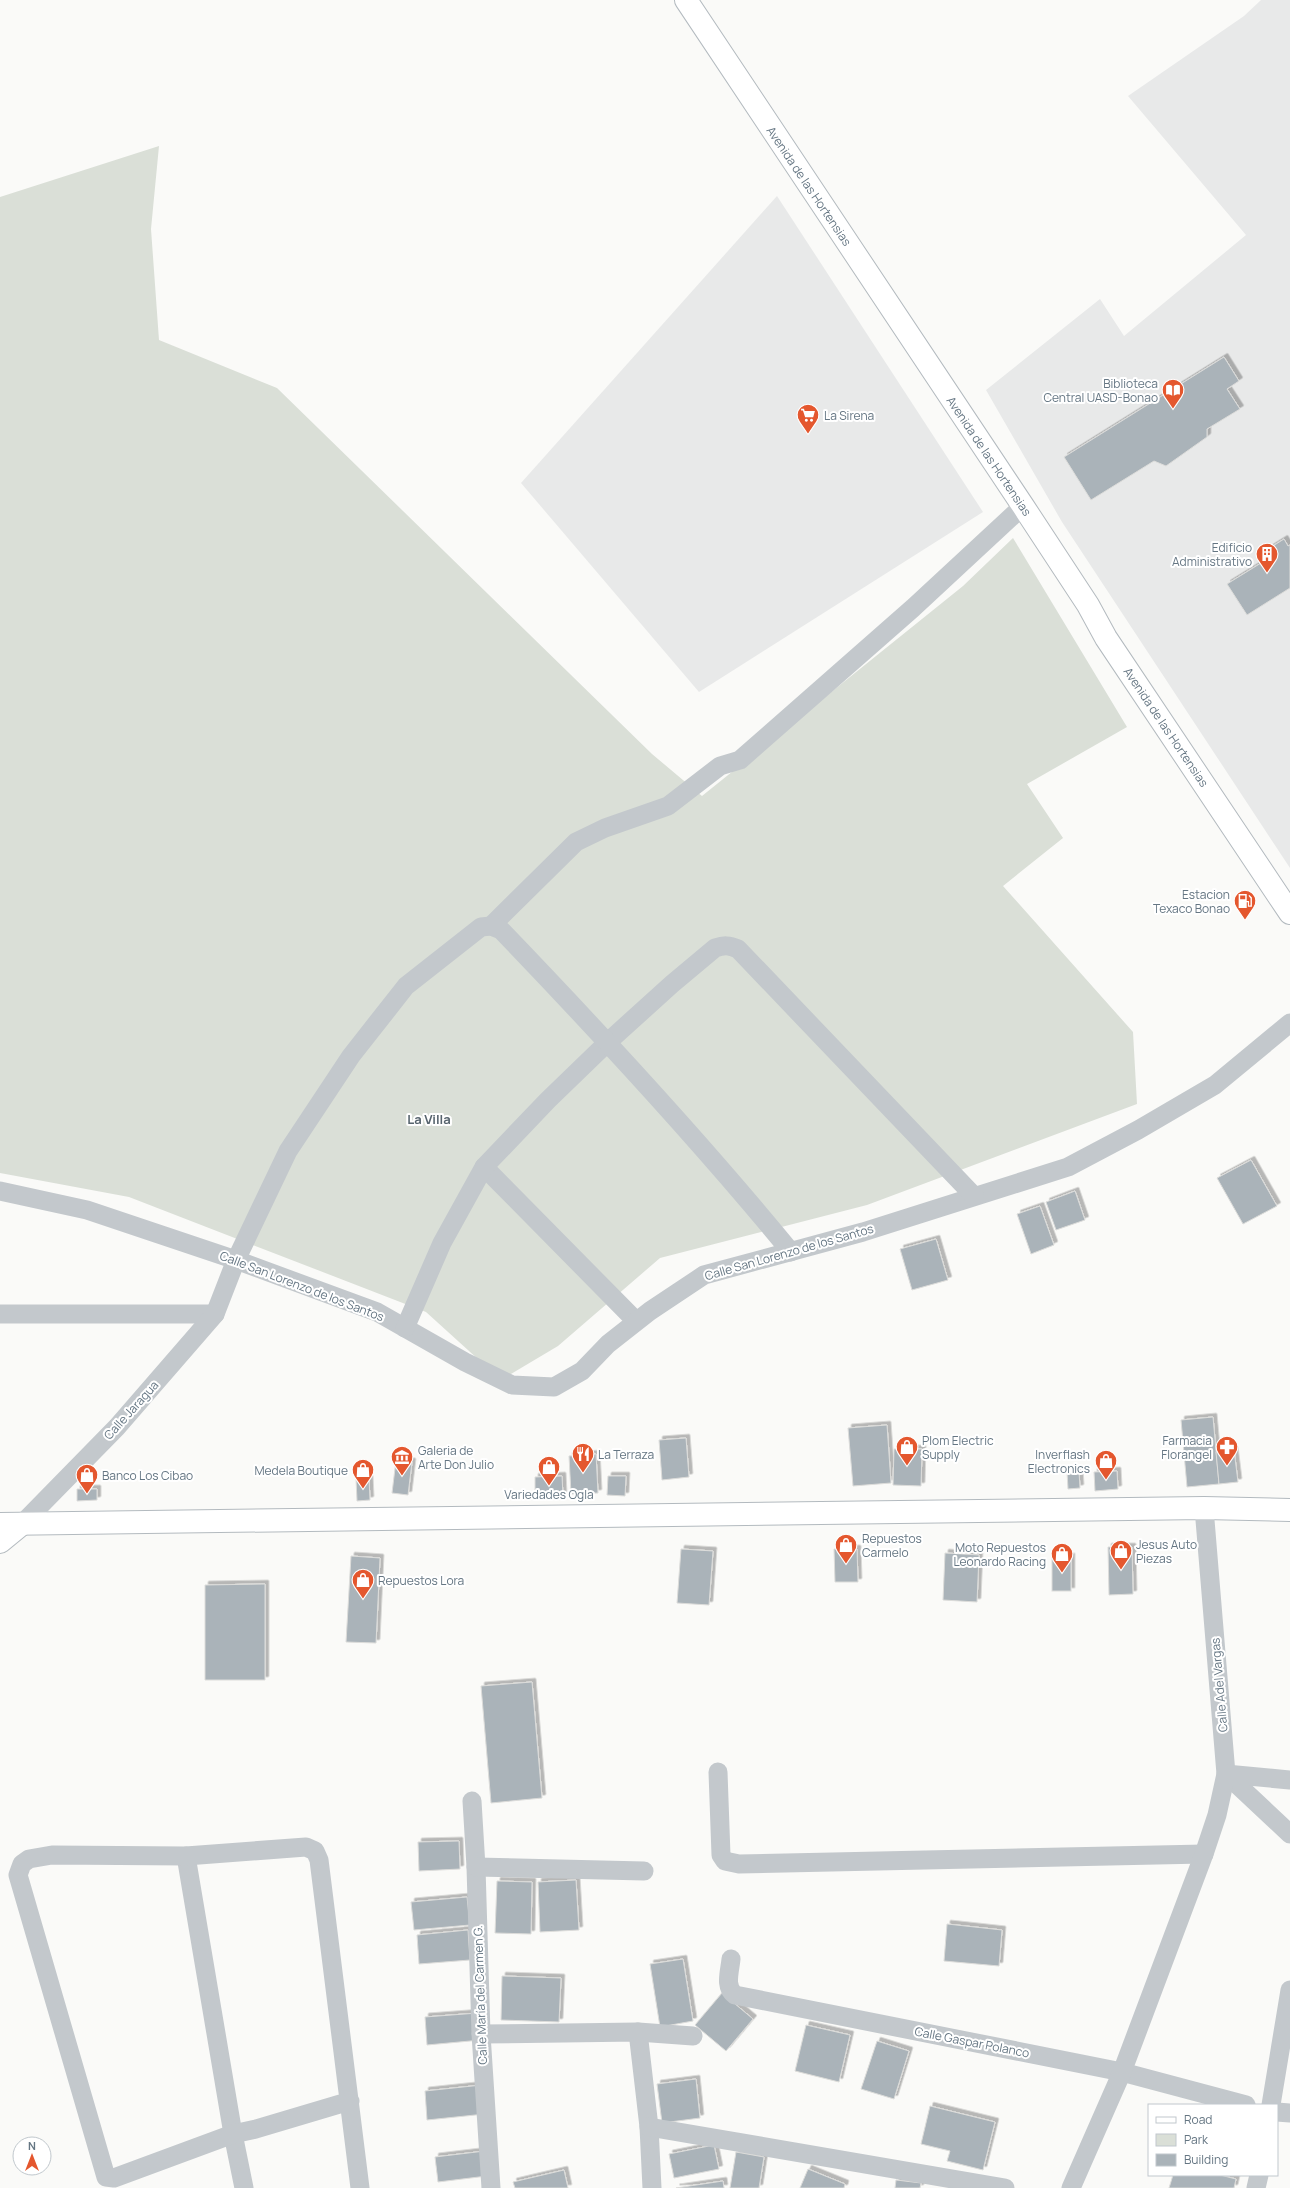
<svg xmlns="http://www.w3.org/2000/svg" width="1290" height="2188" font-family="Manrope,sans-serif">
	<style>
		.built { fill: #e8e9e9 }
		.green { fill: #dadfd7 }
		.building { fill: #aab3b9; stroke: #dcdcda; filter: url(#shadow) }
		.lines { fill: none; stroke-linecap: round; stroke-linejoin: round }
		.secondary-casing { stroke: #b3babf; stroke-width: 24 }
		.street { stroke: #c3c8cc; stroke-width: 19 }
		.secondary { stroke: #fff; stroke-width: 22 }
		.labels { text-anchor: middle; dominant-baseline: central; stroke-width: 4; stroke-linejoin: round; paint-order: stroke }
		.street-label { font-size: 12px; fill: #657683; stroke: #fff }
		.poi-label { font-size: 12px; fill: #657683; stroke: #fff; text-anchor: start }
		.neighbourhood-label { font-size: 13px; font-weight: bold; fill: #57646e; stroke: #fff }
	</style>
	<defs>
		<filter id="shadow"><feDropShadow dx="3.5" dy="-3.5" stdDeviation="0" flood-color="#0004"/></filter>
	</defs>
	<rect width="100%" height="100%" fill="#fafaf8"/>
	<g class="built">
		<polygon points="1261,0 1290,0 1290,868 1062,522 986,390 1100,299 1124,336 1246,235 1128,96 1244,16"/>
		<polygon points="777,196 983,512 699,692 521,483"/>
	</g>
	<polygon class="green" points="159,146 151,229 159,340 277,388 652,754 702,796 963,586 1013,538 1127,727 1027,784 1063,838 1003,886 1133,1032 1137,1104 867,1205 660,1258 558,1346 501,1380 426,1312 129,1197 0,1173 0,197"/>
	<g class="building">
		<polygon points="1224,357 1239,381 1227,389 1240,409 1207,429 1207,437 1166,466 1154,461 1091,500 1064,457"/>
		<polygon points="1284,539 1288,546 1290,545 1290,588 1247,615 1227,584 1261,563 1257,556"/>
		<polygon points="1251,1160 1277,1206 1243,1224 1217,1178"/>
		<polygon points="1075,1191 1085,1220 1056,1230 1046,1202"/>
		<polygon points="1040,1206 1054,1245 1031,1254 1017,1214"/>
		<polygon points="936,1239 948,1280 912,1290 900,1249"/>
		<polygon points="1213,1417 1219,1484 1187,1487 1181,1420"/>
		<polygon points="887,1425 891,1483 853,1486 848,1428"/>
		<polygon points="686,1438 689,1477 662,1480 659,1440"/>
		<polygon points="894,1449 922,1449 921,1486 893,1485"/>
		<polygon points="1234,1450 1238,1482 1219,1484 1216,1452"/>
		<polygon points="596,1454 598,1493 571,1494 569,1456"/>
		<polygon points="396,1460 412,1462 408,1495 392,1493"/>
		<polygon points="1117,1471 1118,1489 1095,1491 1094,1472"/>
		<polygon points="1067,1472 1079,1472 1080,1488 1068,1489"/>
		<polygon points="562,1476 563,1497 535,1497 535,1477"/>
		<polygon points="608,1476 626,1476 625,1496 607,1495"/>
		<polygon points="356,1479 369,1479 370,1500 357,1501"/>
		<polygon points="77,1489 97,1489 97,1500 77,1501"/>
		<polygon points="1108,1547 1132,1547 1133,1594 1109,1595"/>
		<polygon points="681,1549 713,1551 709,1605 677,1603"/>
		<polygon points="834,1549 857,1549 858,1582 835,1582"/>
		<polygon points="945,1553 979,1555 977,1602 943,1600"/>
		<polygon points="351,1556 380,1558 376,1643 346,1642"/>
		<rect x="1052" y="1557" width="19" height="34"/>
		<polygon points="265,1584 265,1680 205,1680 205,1585"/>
		<polygon points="532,1682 542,1798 491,1803 481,1686"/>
		<polygon points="459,1841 460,1869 419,1871 418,1842"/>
		<polygon points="576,1880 579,1930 540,1932 538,1882"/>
		<polygon points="497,1881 532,1882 531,1934 495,1933"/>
		<polygon points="467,1897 470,1925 414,1930 411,1902"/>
		<polygon points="947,1924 1002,1930 999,1966 944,1961"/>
		<polygon points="468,1930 470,1960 419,1964 417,1935"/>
		<polygon points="683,1959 693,2021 660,2027 650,1964"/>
		<polygon points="502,1976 561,1978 559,2022 501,2020"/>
		<polygon points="722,1993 753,2019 726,2051 695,2025"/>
		<polygon points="478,2013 481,2040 427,2045 425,2017"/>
		<polygon points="806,2025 850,2035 839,2082 795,2071"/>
		<polygon points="877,2041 909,2051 894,2099 861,2089"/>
		<polygon points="696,2079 700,2118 662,2123 657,2084"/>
		<polygon points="482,2085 485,2114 427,2120 425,2091"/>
		<polygon points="930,2106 995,2122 983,2170 947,2161 950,2151 921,2144"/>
		<polygon points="714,2145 719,2169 674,2178 669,2154"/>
		<polygon points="485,2151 487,2176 438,2182 435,2157"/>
		<polygon points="736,2152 764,2157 759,2188 730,2188"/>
		<polygon points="808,2169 845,2184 844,2188 800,2188"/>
		<polygon points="564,2170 568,2188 515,2188 513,2182"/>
		<polygon points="1173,2175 1220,2175 1236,2179 1234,2188 1169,2188"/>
		<polygon points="896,2180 921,2183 920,2188 895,2188"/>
		<polygon points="723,2181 724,2188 676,2188"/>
	</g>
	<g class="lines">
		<g class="secondary-casing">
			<g id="secondary">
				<polyline points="686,0 1023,506 1088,605 1106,638 1290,913"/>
				<polyline points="0,1524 1204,1508 1290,1510"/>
				<polyline points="0,1542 22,1524"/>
			</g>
		</g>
		<g class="street">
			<polyline points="491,926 576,842 605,828 668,806 720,766 740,760 913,608 1023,506"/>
			<polyline points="484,1167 636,1321"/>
			<polyline points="0,1191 87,1210 236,1260 377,1312 465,1362 512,1385 554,1387 582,1371 608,1344 650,1311 704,1275 863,1232 1068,1167 1138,1130 1215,1085 1290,1023"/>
			<polyline points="0,1314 215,1314"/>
			<path d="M405,1328L442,1243L484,1167L548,1100L609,1041L672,984L715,948C724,945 729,945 738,949L974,1196"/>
			<polyline points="1204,1508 1226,1774 1290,1834"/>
			<path d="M22,1524L117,1427L215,1314L236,1260L288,1151L351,1056L406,986L481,927L491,926L501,930C601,1034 699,1140 791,1252"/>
			<polyline points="718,1772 721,1855 725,1861 739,1864 1204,1854"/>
			<polyline points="472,1801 476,1867 481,2034 491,2188"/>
			<polyline points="186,1856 233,2134 244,2188"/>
			<polyline points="476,1867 644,1871"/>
			<path d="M731,1959C730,1971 724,1987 735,1995L1122,2072L1246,2105"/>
			<polyline points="638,2032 649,2127 652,2188"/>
			<polyline points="481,2034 638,2032 693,2036"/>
			<polyline points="350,2101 256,2129 233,2134 114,2178 106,2177 18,1875 22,1864 29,1859 52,1855 186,1856 306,1847 315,1851 319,1860 360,2188"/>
			<polyline points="1271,2105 1290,1990"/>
			<polyline points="1277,2112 1290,2113"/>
			<polyline points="649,2127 1005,2188"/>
			<polyline points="1071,2188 1122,2072 1204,1854 1217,1815 1226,1774 1290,1780"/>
			<polyline points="1256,2188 1259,2175"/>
		</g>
		<use href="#secondary" class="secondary"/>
	</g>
	<defs>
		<g id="library-pin" transform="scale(1.15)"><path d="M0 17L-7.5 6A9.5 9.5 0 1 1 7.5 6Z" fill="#e4572e" stroke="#fff"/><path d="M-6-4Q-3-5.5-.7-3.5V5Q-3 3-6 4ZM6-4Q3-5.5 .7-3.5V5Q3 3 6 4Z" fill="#fff"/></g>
		<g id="supermarket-pin" transform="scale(1.15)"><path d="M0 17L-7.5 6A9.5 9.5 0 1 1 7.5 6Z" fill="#e4572e" stroke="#fff"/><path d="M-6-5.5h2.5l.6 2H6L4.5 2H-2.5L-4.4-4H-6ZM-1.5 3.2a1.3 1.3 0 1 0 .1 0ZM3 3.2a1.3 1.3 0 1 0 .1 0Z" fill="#fff"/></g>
		<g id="building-pin" transform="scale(1.15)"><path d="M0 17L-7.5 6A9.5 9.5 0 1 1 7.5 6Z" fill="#e4572e" stroke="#fff"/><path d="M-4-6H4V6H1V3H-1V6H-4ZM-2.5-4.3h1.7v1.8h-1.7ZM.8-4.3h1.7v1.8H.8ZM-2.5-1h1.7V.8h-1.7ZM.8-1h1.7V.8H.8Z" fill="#fff"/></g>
		<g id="fuel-pin" transform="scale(1.15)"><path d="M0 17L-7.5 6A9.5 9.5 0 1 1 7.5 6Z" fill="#e4572e" stroke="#fff"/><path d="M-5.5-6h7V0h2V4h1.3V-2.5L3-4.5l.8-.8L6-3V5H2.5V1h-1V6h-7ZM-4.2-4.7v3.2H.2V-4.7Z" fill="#fff"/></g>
		<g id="shop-pin" transform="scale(1.15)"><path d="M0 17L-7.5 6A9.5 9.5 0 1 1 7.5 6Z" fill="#e4572e" stroke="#fff"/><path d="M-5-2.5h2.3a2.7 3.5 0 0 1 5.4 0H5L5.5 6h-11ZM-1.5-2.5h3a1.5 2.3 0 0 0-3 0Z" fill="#fff"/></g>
		<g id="pharmacy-pin" transform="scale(1.15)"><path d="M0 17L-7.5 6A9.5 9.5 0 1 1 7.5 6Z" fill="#e4572e" stroke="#fff"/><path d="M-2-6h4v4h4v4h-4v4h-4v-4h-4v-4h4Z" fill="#fff"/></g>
		<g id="restaurant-pin" transform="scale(1.15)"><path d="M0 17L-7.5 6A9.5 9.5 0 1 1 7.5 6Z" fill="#e4572e" stroke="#fff"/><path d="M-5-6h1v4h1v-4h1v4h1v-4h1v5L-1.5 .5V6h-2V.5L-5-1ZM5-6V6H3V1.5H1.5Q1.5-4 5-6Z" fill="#fff"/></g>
		<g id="museum-pin" transform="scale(1.15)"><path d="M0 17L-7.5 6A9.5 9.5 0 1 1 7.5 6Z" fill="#e4572e" stroke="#fff"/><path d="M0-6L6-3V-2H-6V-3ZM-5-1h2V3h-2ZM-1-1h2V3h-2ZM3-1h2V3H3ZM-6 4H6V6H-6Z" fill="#fff"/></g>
	</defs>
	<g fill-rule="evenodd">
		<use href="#library-pin" x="1173" y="390"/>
		<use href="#supermarket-pin" x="808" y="415"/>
		<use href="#building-pin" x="1267" y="554"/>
		<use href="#fuel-pin" x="1245" y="901"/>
		<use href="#shop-pin" x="907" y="1447"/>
		<use href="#pharmacy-pin" x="1227" y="1447"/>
		<use href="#restaurant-pin" x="583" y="1454"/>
		<use href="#museum-pin" x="402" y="1457"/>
		<use href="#shop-pin" x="1106" y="1461"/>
		<use href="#shop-pin" x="549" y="1467"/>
		<use href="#shop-pin" x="363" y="1470"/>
		<use href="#shop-pin" x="87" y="1475"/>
		<use href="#shop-pin" x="846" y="1545"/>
		<use href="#shop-pin" x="1121" y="1551"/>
		<use href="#shop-pin" x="1062" y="1554"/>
		<use href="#shop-pin" x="363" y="1580"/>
	</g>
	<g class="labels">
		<g class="street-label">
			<text transform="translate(809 186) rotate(56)">Avenida de las Hortensias</text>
			<text transform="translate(989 456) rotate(56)">Avenida de las Hortensias</text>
			<text transform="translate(1166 727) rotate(56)">Avenida de las Hortensias</text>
			<text transform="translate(789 1252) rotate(-16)">Calle San Lorenzo de los Santos</text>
			<text transform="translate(302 1286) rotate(21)">Calle San Lorenzo de los Santos</text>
			<text transform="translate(131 1410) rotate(-48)">Calle Jaragua</text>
			<text transform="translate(1219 1685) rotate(-95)">Calle Adel Vargas</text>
			<text transform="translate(480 1995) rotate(-92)">Calle María del Carmen G.</text>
			<text transform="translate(972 2042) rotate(11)">Calle Gaspar Polanco</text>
		</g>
		<g class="poi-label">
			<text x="1158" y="383" text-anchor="end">Biblioteca<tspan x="1158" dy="14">Central UASD-Bonao</tspan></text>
			<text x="824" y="415">La Sirena</text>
			<text x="1252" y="547" text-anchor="end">Edificio<tspan x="1252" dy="14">Administrativo</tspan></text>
			<text x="1230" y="894" text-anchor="end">Estacion<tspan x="1230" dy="14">Texaco Bonao</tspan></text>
			<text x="922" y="1440">Plom Electric<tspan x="922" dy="14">Supply</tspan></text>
			<text x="1212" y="1440" text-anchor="end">Farmacia<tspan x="1212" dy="14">Florangel</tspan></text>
			<text x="418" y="1450">Galeria de<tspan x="418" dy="14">Arte Don Julio</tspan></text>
			<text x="598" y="1454">La Terraza</text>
			<text x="1090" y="1454" text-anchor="end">Inverflash<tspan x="1090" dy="14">Electronics</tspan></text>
			<text x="348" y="1470" text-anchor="end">Medela Boutique</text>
			<text x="102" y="1475">Banco Los Cibao</text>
			<text x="549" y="1494" text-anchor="middle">Variedades Ogla</text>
			<text x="862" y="1538">Repuestos<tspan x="862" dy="14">Carmelo</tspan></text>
			<text x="1136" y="1544">Jesus Auto<tspan x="1136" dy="14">Piezas</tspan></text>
			<text x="1046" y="1547" text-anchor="end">Moto Repuestos<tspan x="1046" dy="14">Leonardo Racing</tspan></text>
			<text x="378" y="1580">Repuestos Lora</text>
		</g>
		<g class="neighbourhood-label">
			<text x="429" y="1119">La Villa</text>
		</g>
	</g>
	<rect x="1148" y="2104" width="130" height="72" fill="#ffffff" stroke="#c1c8cd"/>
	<rect x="1156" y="2117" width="20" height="6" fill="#ffffff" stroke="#c1c8cd"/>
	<text x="1184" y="2124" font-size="12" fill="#657683">Road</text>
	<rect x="1156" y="2134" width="20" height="12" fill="#dadfd7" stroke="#c1c8cd"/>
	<text x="1184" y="2144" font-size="12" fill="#657683">Park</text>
	<rect x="1156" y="2154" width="20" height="12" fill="#aab3b9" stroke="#c1c8cd"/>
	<text x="1184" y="2164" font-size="12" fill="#657683">Building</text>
	<g transform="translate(32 2156)"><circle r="19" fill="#ffffff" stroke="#c1c8cd"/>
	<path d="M0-3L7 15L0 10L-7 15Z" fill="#e4572e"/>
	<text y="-6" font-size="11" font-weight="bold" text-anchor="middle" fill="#657683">N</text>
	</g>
</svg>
